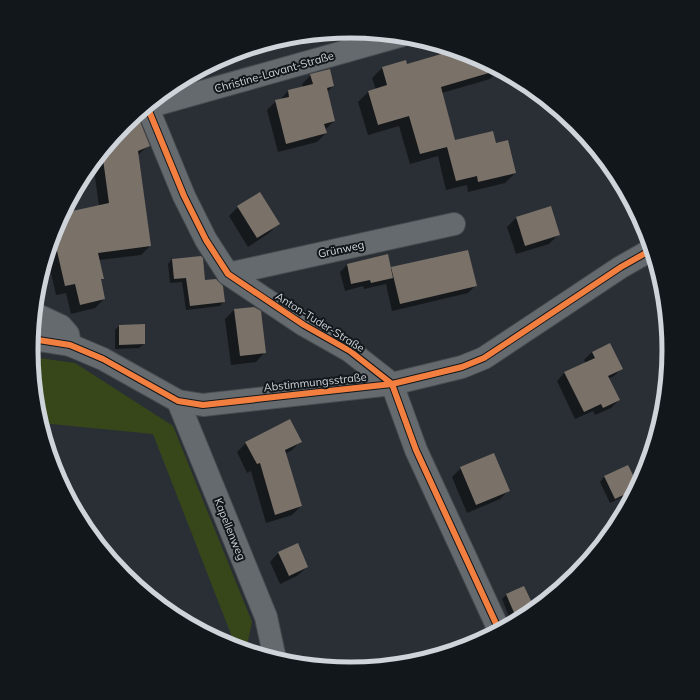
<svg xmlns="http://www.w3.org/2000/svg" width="700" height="700" font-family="Mulish,sans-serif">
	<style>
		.green { fill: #374719 }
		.shadow { fill: #0007 }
		.building { fill: #7a7168 }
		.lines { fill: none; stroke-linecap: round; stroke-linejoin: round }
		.street-casing { stroke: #484d51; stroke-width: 24 }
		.street { stroke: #656a6e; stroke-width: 22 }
		.cycleway-casing { stroke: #12171b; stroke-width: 8 }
		.cycleway { stroke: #f27e40; stroke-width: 6 }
		.labels { text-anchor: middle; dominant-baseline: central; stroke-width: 4; stroke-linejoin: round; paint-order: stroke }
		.street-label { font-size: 11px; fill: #ced4da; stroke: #12171b }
		.rim { fill: none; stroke: #ced4da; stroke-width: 5 }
	</style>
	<rect width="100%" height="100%" fill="#2a2f35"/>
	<polygon class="green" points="32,357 75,363 173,426 252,622 246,650 236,647 153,434 41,423 37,412"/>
	<g class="shadow">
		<polygon points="449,48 472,55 499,70 490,79 442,93 454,142 495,145 515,173 505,183 468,192 467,185 446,190 438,156 410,164 399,126 368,135 358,102 368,92 376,90 372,78 382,68 407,65 441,55 447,49"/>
		<polygon points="311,75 333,86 327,92 334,121 326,129 326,133 317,142 278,152 267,110 276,101 280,100 288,91 303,87 302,84"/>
		<polygon points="136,115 149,145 138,155 150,246 141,255 99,260 103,278 100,281 104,299 95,308 71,314 66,293 56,295 47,255 55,228 99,206 93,162 125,124"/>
		<polygon points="238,207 278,224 269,233 248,247 229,216"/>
		<polygon points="634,208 645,228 637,231 630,211"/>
		<polygon points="516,218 558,235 549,244 516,254 507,227"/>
		<polygon points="387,255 390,269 392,268 476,285 468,293 392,311 386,284 364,289 363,286 345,291 340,272 347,265"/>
		<polygon points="172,259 204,281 224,301 220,306 186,310 182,282 170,283 168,264"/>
		<polygon points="234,310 265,352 256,362 231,365 225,319"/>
		<polygon points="119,326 144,344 139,348 115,349 115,330"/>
		<polygon points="592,352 622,368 614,376 608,379 619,400 611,408 595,415 593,411 575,419 557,381 564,373 586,363 584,360"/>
		<polygon points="301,441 292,450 285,454 301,506 292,515 266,523 251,471 247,473 237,452 246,443"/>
		<polygon points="628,466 637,486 633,492 610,503 600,482 604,477"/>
		<polygon points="461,468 509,490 500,499 467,513 452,477"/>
		<polygon points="279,552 307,567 297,576 280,584 270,562"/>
		<polygon points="583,566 575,576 560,588 558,583 567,574"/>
		<polygon points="524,587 533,607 528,611 510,619 502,599 506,595"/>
	</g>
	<g class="building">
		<polygon points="455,50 472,55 499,70 441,87 455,140 493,131 496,143 508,140 516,173 478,182 477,176 456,181 447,147 420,154 409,116 378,125 368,91 387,85 382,67 406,60 407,64"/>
		<polygon points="330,69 334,86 327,88 335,121 324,124 327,133 286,144 275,100 289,97 288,90 313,84 310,74"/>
		<polygon points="137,114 150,146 138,151 151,246 98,253 104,279 101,279 105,299 80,305 75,284 65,286 57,251 48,253 55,228 63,213 109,203 102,152 125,124"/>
		<polygon points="260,192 280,224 257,238 237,206"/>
		<polygon points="551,206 560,235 525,246 516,217"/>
		<polygon points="468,250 477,286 400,304 391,267"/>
		<polygon points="388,254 393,278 371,283 370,280 351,284 347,264"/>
		<polygon points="201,256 203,258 205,280 216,279 223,286 225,302 190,306 186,278 174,279 172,259"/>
		<polygon points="254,307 261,311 266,353 240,356 234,309"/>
		<polygon points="145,324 145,344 119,345 119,325"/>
		<polygon points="610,343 623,369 608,376 620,400 603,408 601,404 584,412 564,372 595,358 592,352"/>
		<polygon points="290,419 302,442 285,450 302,506 275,515 260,463 257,464 245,442"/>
		<polygon points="494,453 510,491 476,505 460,467"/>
		<polygon points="628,465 638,485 636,489 615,499 604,476"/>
		<polygon points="298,543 308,567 289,576 278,552"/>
		<polygon points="524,586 534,607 515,615 506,594"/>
	</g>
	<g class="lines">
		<g class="street-casing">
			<g id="street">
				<polyline points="147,106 184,196 206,240 228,274 304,325 350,351 392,384 416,450 499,630"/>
				<polyline points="148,107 400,36"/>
				<polyline points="228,274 454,224"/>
				<polyline points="35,314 61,326 68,334 70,345"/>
				<polyline points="32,339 70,345 103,359 178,401 203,405 392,384 462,367 484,358 621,267 651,250"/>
				<polyline points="178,401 266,617 275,659"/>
			</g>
		</g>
		<use href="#street" class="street"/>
		<g class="cycleway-casing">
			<g id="cycleway">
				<polyline points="147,106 184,196 206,240 228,274 304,325 350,351 392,384 416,450 499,630"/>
				<polyline points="32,339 70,345 103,359 178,401 203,405 392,384 462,367 484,358 621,267 651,250"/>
			</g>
		</g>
		<use href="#cycleway" class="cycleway"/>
	</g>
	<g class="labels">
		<g class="street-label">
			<text transform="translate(274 72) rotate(-16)">Christine-Lavant-Straße</text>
			<text transform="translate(341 249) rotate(-12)">Grünweg</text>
			<text transform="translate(320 322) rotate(32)">Anton-Tuder-Straße</text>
			<text transform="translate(315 382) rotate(-6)">Abstimmungsstraße</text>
			<text transform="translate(230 529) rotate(68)">Kapellenweg</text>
		</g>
	</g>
	<path d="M0 0H700V700H0ZM38 350a312 312 0 1 1 624 0a312 312 0 1 1-624 0Z" fill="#12171b" fill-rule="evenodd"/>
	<path class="rim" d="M38 350a312 312 0 1 1 624 0a312 312 0 1 1-624 0Z"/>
</svg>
